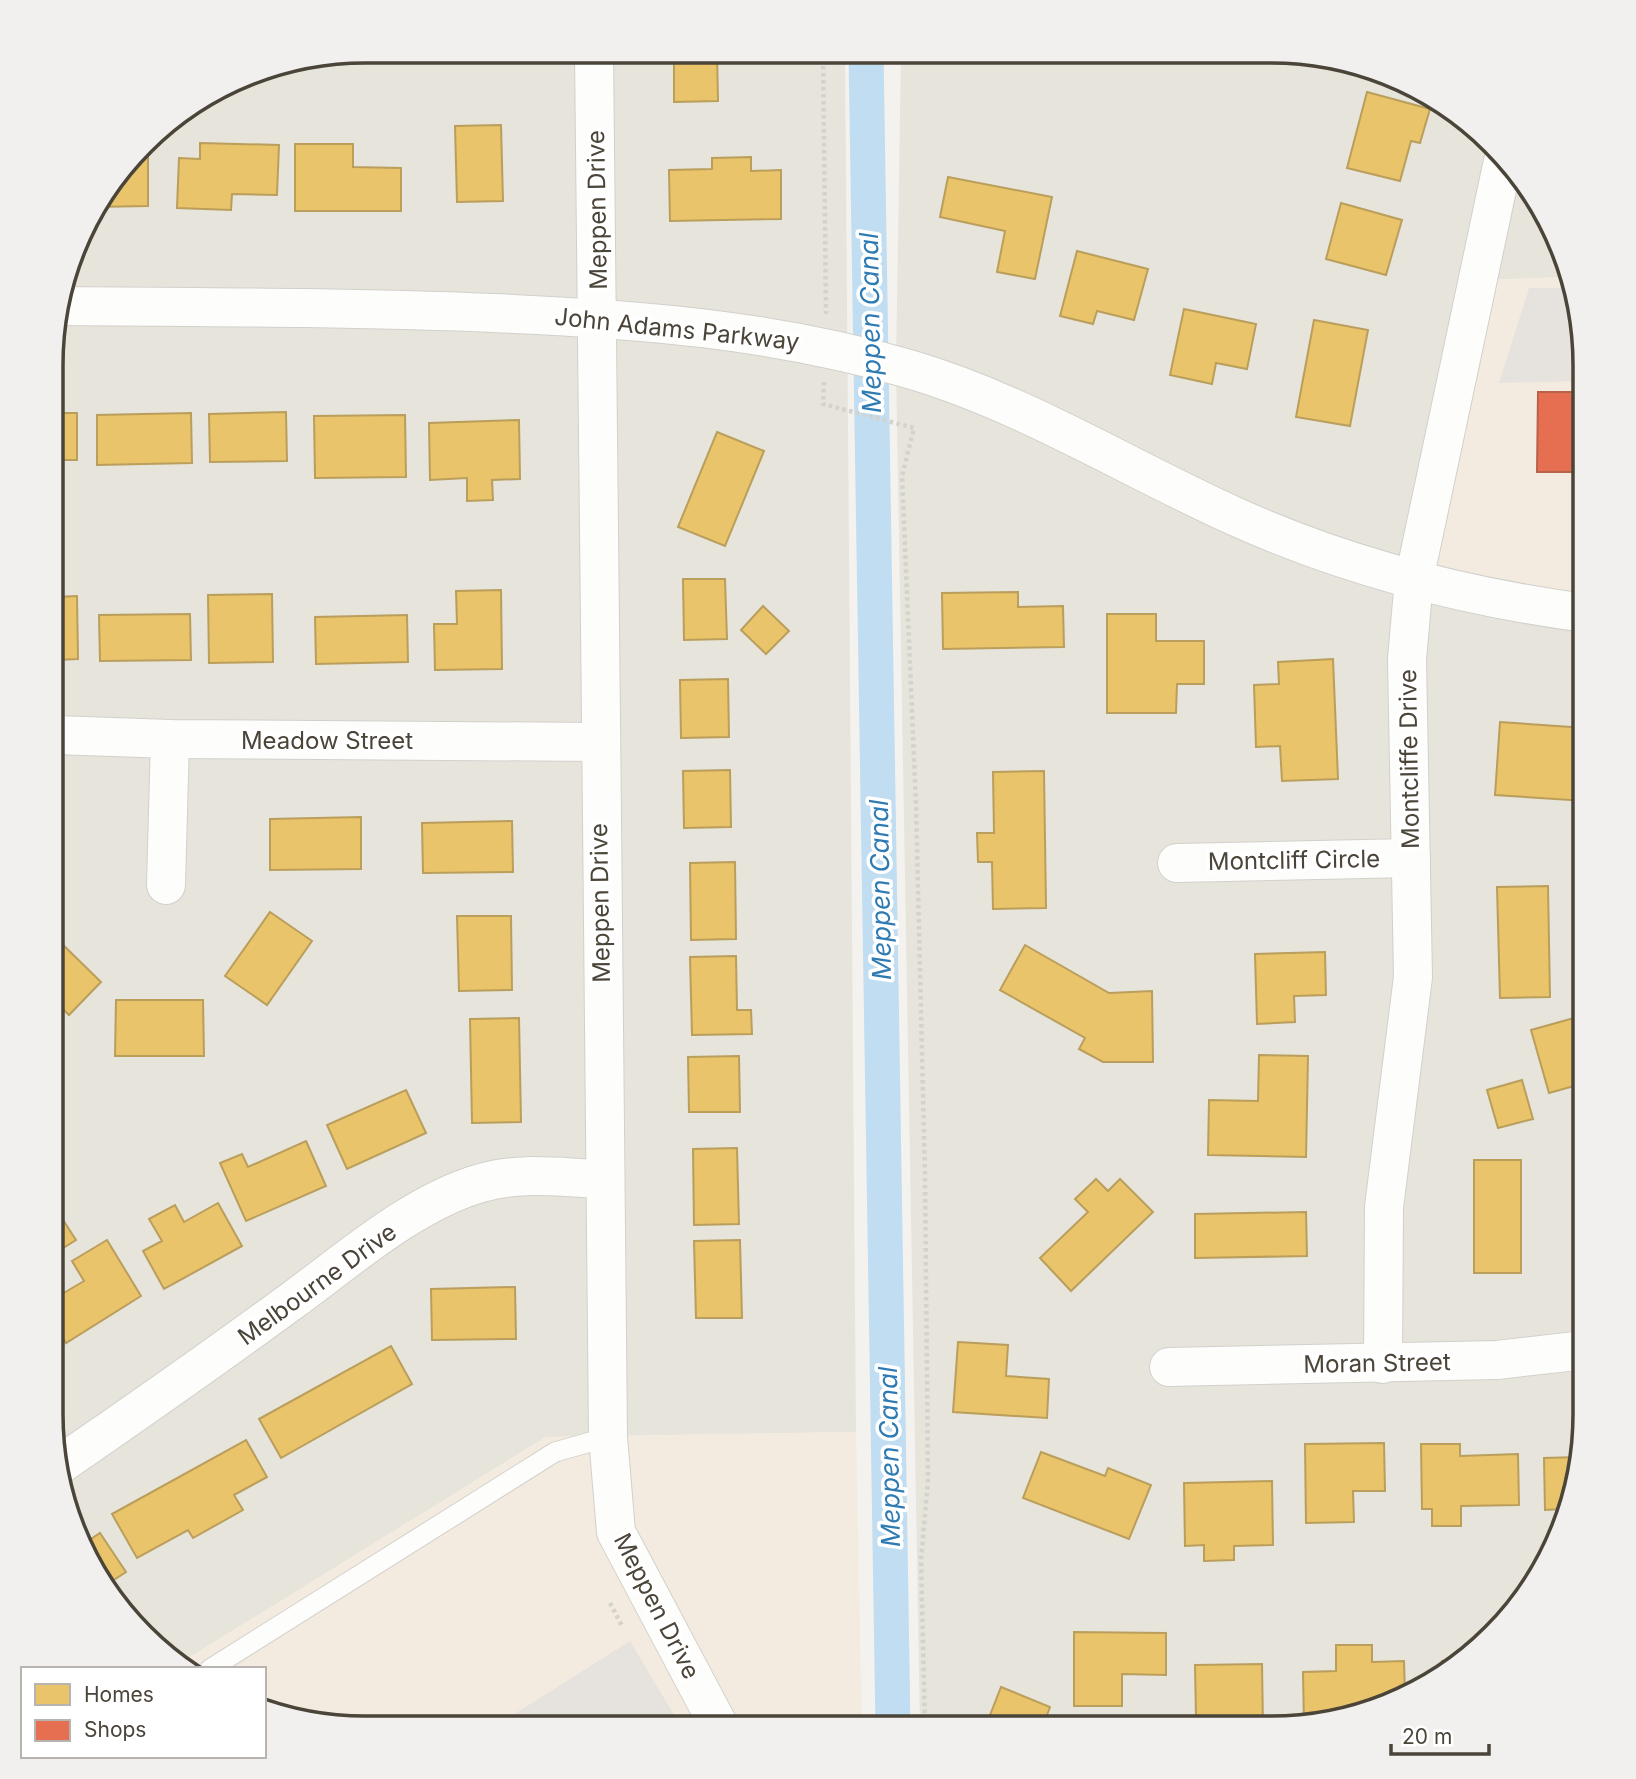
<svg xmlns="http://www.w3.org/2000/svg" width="1636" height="1779" font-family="Inter,sans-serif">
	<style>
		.residential { fill: #e7e4dc }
		.commercial { fill: #f3ebdf }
		.parking { fill: #e6e3df }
		.homes { fill: #e9c46a; stroke: #ba9e5b; stroke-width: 2 }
		.shops { fill: #e76f51; stroke: #b8624a; stroke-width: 2 }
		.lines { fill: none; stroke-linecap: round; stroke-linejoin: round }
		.canal { stroke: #c0ddf1; stroke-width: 35 }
		.service-casing { stroke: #d2d0cb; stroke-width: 21 }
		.minor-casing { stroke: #d2d0cb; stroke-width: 40 }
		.tertiary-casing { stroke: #d2d0cb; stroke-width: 40 }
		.path { stroke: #d3d2cc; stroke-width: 4.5; stroke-dasharray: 3.5 3.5; stroke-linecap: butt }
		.service { stroke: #fdfdfc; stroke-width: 19 }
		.minor { stroke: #fdfdfc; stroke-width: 38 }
		.tertiary { stroke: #fdfdfc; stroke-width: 38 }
		.labels { text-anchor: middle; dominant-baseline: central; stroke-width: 7; stroke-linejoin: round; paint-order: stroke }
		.street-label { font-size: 24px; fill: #4b4439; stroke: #fff }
		.water-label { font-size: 26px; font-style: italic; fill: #2e7ab2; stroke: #fff }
		.rim { fill: none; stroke: #4b4439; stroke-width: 3.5 }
	</style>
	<rect width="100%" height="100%" fill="#f4f2ee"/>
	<g class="residential">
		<polygon points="365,51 845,52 856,1432 546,1437 182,1662 103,1588 67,1515 51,1434 57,304 93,208 158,128 264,68"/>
		<polygon points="901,52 1312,53 1445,103 1533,191 1569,264 1571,277 1478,280 1585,613 1585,1434 1543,1571 1445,1676 1372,1712 1291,1728 920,1728 896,366"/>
	</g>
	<g class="commercial">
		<polygon points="1571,277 1585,345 1585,613 1414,580 1478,280"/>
		<polygon points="856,1432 862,1728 345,1728 264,1703 264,1669 189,1669 182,1662 546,1437"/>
	</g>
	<g class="parking">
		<polygon points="1529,288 1573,288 1585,345 1585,381 1499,383"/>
		<polygon points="630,1641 682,1728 492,1728"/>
	</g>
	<g class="homes">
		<polygon points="459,51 503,51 503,59 459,60"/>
		<polygon points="674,52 717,52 718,101 674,102"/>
		<polygon points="1367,92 1430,109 1420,143 1411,141 1400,181 1347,168"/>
		<polygon points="501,125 503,201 457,202 455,126"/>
		<polygon points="200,143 279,145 277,195 232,194 231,210 177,208 179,158 200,159"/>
		<polygon points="295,144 353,144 353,167 401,168 401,211 295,211"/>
		<polygon points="751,157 751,171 781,170 781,219 670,221 669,170 712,169 712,158"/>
		<polygon points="134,158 148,158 148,206 94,207"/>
		<polygon points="948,177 1052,197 1035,279 997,272 1005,231 940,217"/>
		<polygon points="1341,203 1402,220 1386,275 1326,259"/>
		<polygon points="1077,251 1148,269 1134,320 1097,311 1093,324 1060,316"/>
		<polygon points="1184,309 1256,324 1247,369 1216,363 1212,384 1170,375"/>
		<polygon points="1314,320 1368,330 1350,426 1296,417"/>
		<polygon points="286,412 287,461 210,462 209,414"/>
		<rect x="56" y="413" width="21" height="47"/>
		<polygon points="191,413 192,463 97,465 97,415"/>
		<polygon points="405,415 406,477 315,478 314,416"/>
		<polygon points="519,420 520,479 492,480 493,500 467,501 467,478 430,480 429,423"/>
		<polygon points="717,432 764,451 725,546 678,527"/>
		<polygon points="683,579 725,579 727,639 684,640"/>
		<polygon points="501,590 502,669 435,670 434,624 457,624 456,591"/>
		<polygon points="1018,592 1018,607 1063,606 1064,647 943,649 942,593"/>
		<polygon points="272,594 273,662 209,663 208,595"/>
		<polygon points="77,596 78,659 55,660 55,597"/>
		<polygon points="763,606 789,631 766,654 741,630"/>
		<polygon points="190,614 191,660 100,661 99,615"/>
		<polygon points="1107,614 1156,614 1156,641 1204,641 1204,684 1177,684 1176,713 1107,713"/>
		<polygon points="407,615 408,662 316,664 315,617"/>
		<polygon points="1333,659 1338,779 1282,781 1280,746 1256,747 1254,685 1279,684 1278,662"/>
		<polygon points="728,679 729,737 681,738 680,680"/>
		<polygon points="1500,722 1585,728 1585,801 1495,795"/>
		<polygon points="730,770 731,827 684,828 683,771"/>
		<polygon points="1044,771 1046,908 993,909 992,862 978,862 977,833 994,833 993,772"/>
		<polygon points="361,817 361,869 270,870 270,819"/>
		<polygon points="512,821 513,872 423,873 422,823"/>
		<polygon points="735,862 736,939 691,940 690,863"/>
		<polygon points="1548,886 1550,997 1500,998 1497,887"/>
		<polygon points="270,912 312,941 267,1005 225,976"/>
		<polygon points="457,916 511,916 512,990 459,991"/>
		<polygon points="54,936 101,982 69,1015 53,1000"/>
		<polygon points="1025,945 1109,993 1152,991 1153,1062 1103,1062 1079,1049 1085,1038 1000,990"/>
		<polygon points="1325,952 1326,995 1294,996 1295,1022 1257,1024 1255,954"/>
		<polygon points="736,956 737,1010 751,1010 752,1034 692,1035 690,957"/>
		<polygon points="116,1000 203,1000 204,1056 115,1056"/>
		<polygon points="519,1018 521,1122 472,1123 470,1019"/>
		<polygon points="1574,1018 1585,1055 1585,1083 1549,1093 1531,1030"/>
		<polygon points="1259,1055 1308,1056 1306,1157 1208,1155 1209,1100 1258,1101"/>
		<polygon points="739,1056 740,1112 689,1112 688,1057"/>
		<polygon points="1522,1080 1533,1119 1498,1128 1487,1090"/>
		<polygon points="406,1090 426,1133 347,1169 327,1125"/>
		<polygon points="306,1141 326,1186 246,1221 220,1163 242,1154 248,1167"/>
		<polygon points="737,1148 739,1224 694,1225 693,1149"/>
		<rect x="1474" y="1160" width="47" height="113"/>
		<polygon points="1096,1179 1108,1191 1120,1179 1153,1212 1071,1291 1040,1258 1088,1212 1075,1199"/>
		<polygon points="52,1203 76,1240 52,1255"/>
		<polygon points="218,1203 242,1246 164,1289 143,1251 162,1241 149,1219 175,1205 184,1222"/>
		<polygon points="1578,1211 1585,1211 1585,1262 1583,1262"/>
		<polygon points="1306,1212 1307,1256 1195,1258 1195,1214"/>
		<polygon points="107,1240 141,1296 66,1343 52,1320 52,1300 84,1281 72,1261"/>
		<polygon points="740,1240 742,1318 696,1318 694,1241"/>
		<polygon points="515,1287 516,1339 432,1340 431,1289"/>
		<polygon points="958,1342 1008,1345 1006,1376 1049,1379 1047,1418 953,1412"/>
		<polygon points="391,1346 412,1384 281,1458 259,1419"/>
		<polygon points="246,1440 267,1477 234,1495 243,1510 193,1538 188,1530 137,1558 112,1514"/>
		<polygon points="1384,1443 1385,1491 1353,1491 1354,1522 1306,1523 1305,1444"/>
		<polygon points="1421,1444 1460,1444 1460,1456 1518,1454 1519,1505 1461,1506 1461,1526 1432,1526 1432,1509 1422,1509"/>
		<polygon points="1041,1452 1105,1476 1108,1468 1151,1485 1129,1539 1023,1498"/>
		<polygon points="1578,1457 1562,1509 1545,1510 1544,1458"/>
		<polygon points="1272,1481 1273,1545 1234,1546 1234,1560 1204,1561 1204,1545 1185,1546 1184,1483"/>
		<polygon points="100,1533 126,1572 103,1587 82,1545"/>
		<polygon points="1074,1632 1166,1633 1166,1675 1122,1674 1122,1706 1074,1706"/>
		<polygon points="1336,1645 1372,1645 1372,1662 1404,1661 1405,1695 1372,1712 1304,1725 1303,1672 1336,1671"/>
		<polygon points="1460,1660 1445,1676 1443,1677 1442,1661"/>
		<polygon points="1262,1664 1263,1727 1225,1728 1225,1716 1196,1717 1195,1665"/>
		<polygon points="1001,1687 1050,1707 1042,1728 985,1728"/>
	</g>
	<polygon class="shops" points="1538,392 1585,392 1585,472 1537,472"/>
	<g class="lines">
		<polyline class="canal" points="866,52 893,1728"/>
		<g class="service-casing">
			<polyline id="service" points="210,1669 555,1452 608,1437"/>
		</g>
		<g class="minor-casing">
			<g id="minor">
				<path d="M594,51C603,513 600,975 608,1437L616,1532L720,1728"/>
				<polyline points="55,735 170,739 599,742"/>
				<polyline points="1177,863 1411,858"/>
				<polyline points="166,885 170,739"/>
				<polyline points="1383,1364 1384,1207 1413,977 1407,659 1414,580 1503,161"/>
				<polyline points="1169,1367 1497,1360 1585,1350"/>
				<path d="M58,1466C137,1412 215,1357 293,1300C349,1259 414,1202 481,1183C520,1171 563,1178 603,1179"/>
			</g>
		</g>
		<g class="tertiary-casing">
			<path id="tertiary" d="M57,306C202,307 348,307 493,313C636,319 771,329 909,369C1022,402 1126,467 1234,516C1345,566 1465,597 1585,613"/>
		</g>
		<g class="path">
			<polyline points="823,52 826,314"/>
			<polyline points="824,382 823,404 914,428 902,476 916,805 925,1176 928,1480 921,1560 925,1728"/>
			<polyline points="610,1603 622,1626"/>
		</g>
		<use href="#service" class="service"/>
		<use href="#minor" class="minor"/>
		<use href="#tertiary" class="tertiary"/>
	</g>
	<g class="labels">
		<g class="street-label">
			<text transform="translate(597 210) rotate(-91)">Meppen Drive</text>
			<text transform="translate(677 329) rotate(6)">John Adams Parkway</text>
			<text x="327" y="740">Meadow Street</text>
			<text transform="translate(1409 759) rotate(-91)">Montcliffe Drive</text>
			<text transform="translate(1294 860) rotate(-1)">Montcliff Circle</text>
			<text transform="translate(600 903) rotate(-91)">Meppen Drive</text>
			<text transform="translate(317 1284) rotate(-36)">Melbourne Drive</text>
			<text transform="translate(1377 1363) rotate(-1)">Moran Street</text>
			<text transform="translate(657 1606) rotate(63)">Meppen Drive</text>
		</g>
		<g class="water-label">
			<text transform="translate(870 323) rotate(-91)">Meppen Canal</text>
			<text transform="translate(880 890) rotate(-91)">Meppen Canal</text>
			<text transform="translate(889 1457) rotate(-91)">Meppen Canal</text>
		</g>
	</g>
	<path d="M0 0H1636V1779H0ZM365 63H1271A302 302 0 0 1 1573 365V1414A302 302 0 0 1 1271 1716H365A302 302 0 0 1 63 1414V365A302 302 0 0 1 365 63Z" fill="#f1f0ef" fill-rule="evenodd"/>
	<path class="rim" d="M365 63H1271A302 302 0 0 1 1573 365V1414A302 302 0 0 1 1271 1716H365A302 302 0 0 1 63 1414V365A302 302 0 0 1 365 63Z"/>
	<rect x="21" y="1667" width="245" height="91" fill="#ffffff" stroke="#b7b4b0" stroke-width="2"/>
	<rect x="35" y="1684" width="35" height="21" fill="#e9c46a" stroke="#b7b4b0" stroke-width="2"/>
	<text x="84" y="1702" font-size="21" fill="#4b4439">Homes</text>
	<rect x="35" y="1720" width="35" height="21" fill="#e76f51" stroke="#b7b4b0" stroke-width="2"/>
	<text x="84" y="1737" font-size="21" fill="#4b4439">Shops</text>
	<path d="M1391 1744v10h98v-10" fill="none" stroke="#4b4439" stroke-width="3.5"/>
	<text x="1402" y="1744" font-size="21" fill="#4b4439" stroke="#ffffff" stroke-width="5" paint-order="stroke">20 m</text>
</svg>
